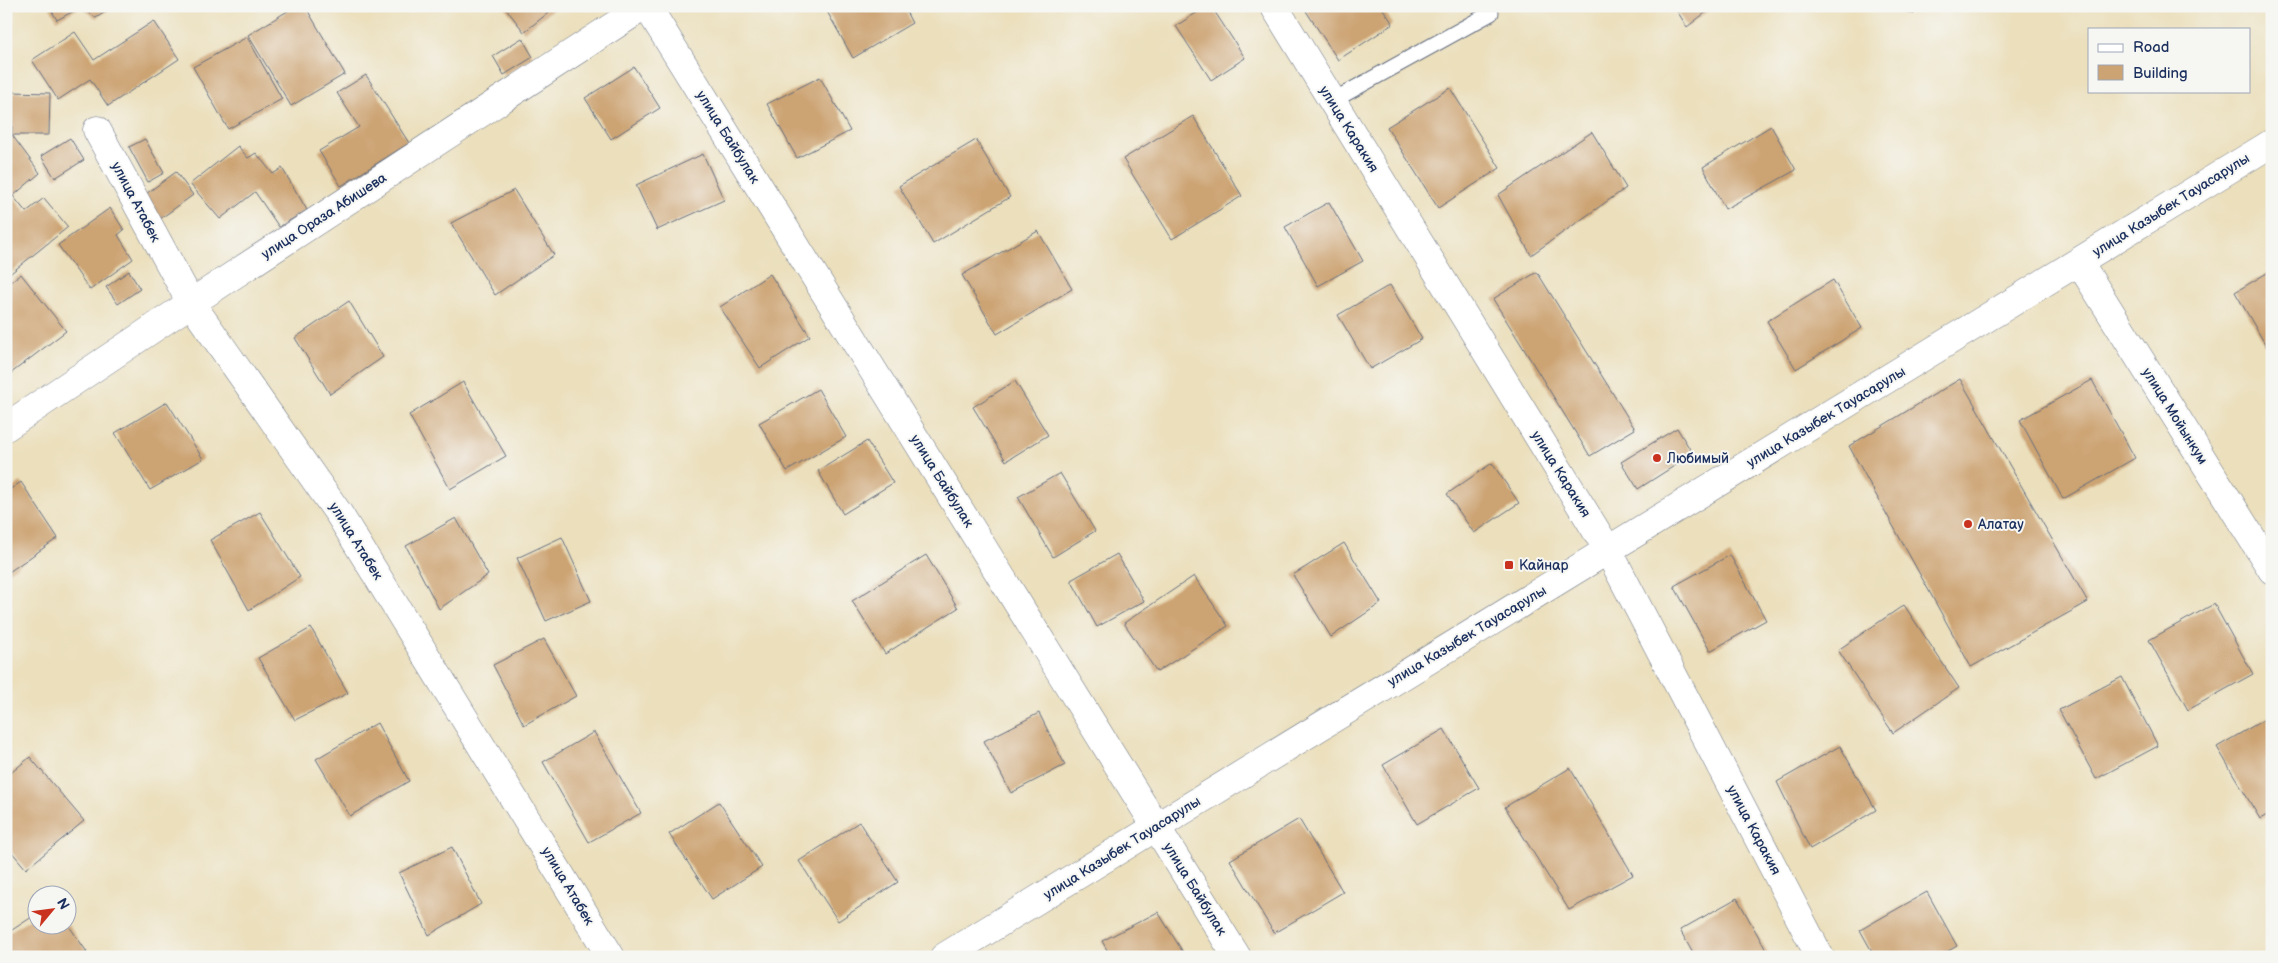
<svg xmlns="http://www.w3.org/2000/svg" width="2278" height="963" font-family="'Balsamiq Sans',sans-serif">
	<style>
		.building { fill: #cca372 }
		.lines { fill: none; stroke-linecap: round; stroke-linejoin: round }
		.service-casing { stroke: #646d7f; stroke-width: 17 }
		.minor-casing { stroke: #646d7f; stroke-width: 29 }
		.tertiary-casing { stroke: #646d7f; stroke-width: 29 }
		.service { stroke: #fff; stroke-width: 15 }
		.minor { stroke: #fff; stroke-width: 28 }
		.tertiary { stroke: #fff; stroke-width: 28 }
		.poi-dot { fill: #c8321e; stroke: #f6f6f2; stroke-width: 2 }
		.labels { text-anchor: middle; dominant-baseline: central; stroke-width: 4; stroke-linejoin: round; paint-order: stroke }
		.street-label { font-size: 14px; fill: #1b2f5e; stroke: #f6f6f2 }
		.poi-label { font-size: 14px; fill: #1b2f5e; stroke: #f6f6f2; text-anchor: start }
	</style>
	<rect width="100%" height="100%" fill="#f6f6f2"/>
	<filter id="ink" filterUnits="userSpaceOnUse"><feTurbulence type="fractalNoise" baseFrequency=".02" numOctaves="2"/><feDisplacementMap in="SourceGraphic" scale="10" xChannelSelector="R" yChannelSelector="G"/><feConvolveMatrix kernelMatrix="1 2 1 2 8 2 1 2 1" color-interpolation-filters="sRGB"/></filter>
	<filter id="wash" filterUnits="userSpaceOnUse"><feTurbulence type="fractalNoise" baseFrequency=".0096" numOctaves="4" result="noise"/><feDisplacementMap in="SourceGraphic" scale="20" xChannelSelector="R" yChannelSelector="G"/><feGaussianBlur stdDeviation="1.12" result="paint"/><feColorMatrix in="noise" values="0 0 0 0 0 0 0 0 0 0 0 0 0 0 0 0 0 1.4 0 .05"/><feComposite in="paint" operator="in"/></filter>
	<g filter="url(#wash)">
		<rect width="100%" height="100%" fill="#ebdfbc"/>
		<g id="blocks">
			<g class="building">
				<polygon points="49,6 114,6 96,18 81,7 57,20"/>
				<polygon points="296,6 305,6 345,74 291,106 248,35"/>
				<polygon points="504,6 557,6 524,32"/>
				<polygon points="824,6 903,6 912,23 853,58"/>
				<polygon points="1207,6 1211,6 1245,58 1211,80 1176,26"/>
				<polygon points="1313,6 1381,6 1393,24 1338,60 1306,11"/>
				<polygon points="1674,6 1714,6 1687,27"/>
				<polygon points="1888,6 1917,6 1914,14"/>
				<polygon points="154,21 179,59 108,106 90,79 58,100 32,60 75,32 94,60"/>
				<polygon points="247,37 282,99 228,129 193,67"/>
				<polygon points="522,38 533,57 504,75 493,56"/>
				<polygon points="634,67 660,108 611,139 585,98"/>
				<polygon points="366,75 409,143 341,186 319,151 359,127 337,93"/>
				<polygon points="820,77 850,131 797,158 767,104"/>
				<polygon points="1450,88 1500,168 1438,208 1387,127"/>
				<polygon points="12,92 50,93 49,135 12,135"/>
				<polygon points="1193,116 1242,196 1172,239 1123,159"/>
				<polygon points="1771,126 1796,170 1725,209 1703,167"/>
				<polygon points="1592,132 1626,188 1531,255 1498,195"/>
				<polygon points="12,135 40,173 13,196 8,197 6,194 6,139"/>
				<polygon points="70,138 84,160 55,178 41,156"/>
				<polygon points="145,139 164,173 148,182 129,147"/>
				<polygon points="976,140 1010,197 933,244 899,186"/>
				<polygon points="238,146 248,158 256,153 273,174 282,168 307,210 279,227 255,192 220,219 190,184"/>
				<polygon points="703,154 724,200 657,230 636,185"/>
				<polygon points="176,172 193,195 160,219 143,196"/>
				<polygon points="514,190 554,255 495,295 451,223"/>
				<polygon points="13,196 26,212 44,198 68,227 6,277 6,202"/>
				<polygon points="1329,202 1363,261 1318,286 1285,227"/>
				<polygon points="110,208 124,230 118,235 133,259 90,290 58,245"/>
				<polygon points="1038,231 1072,289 997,334 962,275"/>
				<polygon points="2272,270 2272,356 2235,292"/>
				<polygon points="129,271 140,289 118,304 106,287"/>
				<polygon points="1537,272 1635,429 1590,456 1493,299"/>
				<polygon points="21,274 66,331 6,377 6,285"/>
				<polygon points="770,274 810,336 760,368 720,307"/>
				<polygon points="1833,280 1862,328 1796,369 1767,321"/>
				<polygon points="1390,285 1422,339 1370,369 1338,315"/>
				<polygon points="349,301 383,357 330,394 295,338"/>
				<polygon points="1960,379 2088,602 1971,667 1849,446"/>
				<polygon points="2092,380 2135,458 2063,499 2020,420"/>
				<polygon points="1015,381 1048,435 1006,461 973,407"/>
				<polygon points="463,382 506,456 450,489 409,415"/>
				<polygon points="818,389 846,437 787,471 759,423"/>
				<polygon points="167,402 203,459 150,490 115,433"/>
				<polygon points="1677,428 1693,454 1638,489 1621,462"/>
				<polygon points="867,441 893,483 843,514 818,471"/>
				<polygon points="1492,463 1519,503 1474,533 1447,494"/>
				<polygon points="1060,473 1095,531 1053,557 1018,497"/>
				<polygon points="21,482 58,538 6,574 6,492"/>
				<polygon points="260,512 300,577 249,610 210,540"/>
				<polygon points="456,518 488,575 439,609 406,546"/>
				<polygon points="562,537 591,601 546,621 517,558"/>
				<polygon points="1344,543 1381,603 1331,637 1293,575"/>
				<polygon points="1117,554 1144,601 1097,627 1071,580"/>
				<polygon points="926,555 958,608 885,654 852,601"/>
				<polygon points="1730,555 1766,620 1710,651 1674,586"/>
				<polygon points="1194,576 1228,626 1157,672 1124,623"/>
				<polygon points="2214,604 2253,674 2188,710 2149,640"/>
				<polygon points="1904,605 1959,688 1893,733 1838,650"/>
				<polygon points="311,628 348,693 295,720 258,658"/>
				<polygon points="544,639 576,696 524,725 493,665"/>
				<polygon points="2122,677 2158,746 2096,779 2059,710"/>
				<polygon points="1039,713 1065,765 1011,793 984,741"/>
				<polygon points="2272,715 2272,812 2260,819 2217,747"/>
				<polygon points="377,723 409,781 350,816 316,759"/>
				<polygon points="1444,729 1479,788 1417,824 1383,765"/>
				<polygon points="594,732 641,813 589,842 543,762"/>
				<polygon points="1840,746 1876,810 1810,849 1777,782"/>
				<polygon points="30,757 84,821 26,869 6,845 6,777"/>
				<polygon points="1570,768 1633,875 1569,910 1505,807"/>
				<polygon points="719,802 762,867 712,899 669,834"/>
				<polygon points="1299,819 1343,892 1274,933 1230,860"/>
				<polygon points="859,822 898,882 838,921 799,861"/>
				<polygon points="452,847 481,904 429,935 399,873"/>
				<polygon points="1927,892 1957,946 1938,957 1875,957 1860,930"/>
				<polygon points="1737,898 1770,957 1695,957 1680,930"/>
				<polygon points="1158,912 1186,957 1111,957 1102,941"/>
				<polygon points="38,913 38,926 69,926 87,952 81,957 10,957 6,951 6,934"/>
			</g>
		</g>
	</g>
	<g filter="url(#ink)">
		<use href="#blocks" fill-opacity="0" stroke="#646d7f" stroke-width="1"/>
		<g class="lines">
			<g class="service-casing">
				<polyline id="service" points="1332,101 1491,13"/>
			</g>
			<g class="minor-casing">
				<g id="minor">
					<polyline points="647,6 1237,957"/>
					<polyline points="1274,6 1608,550 1820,957"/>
					<polyline points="97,130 191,303 339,514 611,957"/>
					<polyline points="2079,262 2272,570"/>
					<polyline points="6,427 191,303 644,6"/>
				</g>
			</g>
			<g class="tertiary-casing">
				<polyline id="tertiary" points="944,957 2272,143"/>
			</g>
			<use href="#service" class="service"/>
			<use href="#minor" class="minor"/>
			<use href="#tertiary" class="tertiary"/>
		</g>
	</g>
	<g class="poi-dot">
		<circle cx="1657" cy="458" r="5"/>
		<circle cx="1968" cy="524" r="5"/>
		<rect x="1504" y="560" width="10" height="10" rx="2.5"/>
	</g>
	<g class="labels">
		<g class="street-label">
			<text transform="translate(1349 129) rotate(58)">улица Каракия</text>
			<text transform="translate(728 137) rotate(58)">улица Байбулак</text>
			<text transform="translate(136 202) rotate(62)">улица Атабек</text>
			<text transform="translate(2171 205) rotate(-32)">улица Казыбек Тауасарулы</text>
			<text transform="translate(324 216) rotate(-33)">улица Ораза Абишева</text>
			<text transform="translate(2175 416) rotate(58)">улица Мойынкум</text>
			<text transform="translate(1826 417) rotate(-31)">улица Казыбек Тауасарулы</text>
			<text transform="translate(1561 474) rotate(58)">улица Каракия</text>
			<text transform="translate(942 481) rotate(58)">улица Байбулак</text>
			<text transform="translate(356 541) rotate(58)">улица Атабек</text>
			<text transform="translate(1467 636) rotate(-31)">улица Казыбек Тауасарулы</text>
			<text transform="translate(1754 830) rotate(62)">улица Каракия</text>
			<text transform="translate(1122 848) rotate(-32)">улица Казыбек Тауасарулы</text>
			<text transform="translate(568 886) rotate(59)">улица Атабек</text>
			<text transform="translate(1195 889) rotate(58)">улица Байбулак</text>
		</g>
		<g class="poi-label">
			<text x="1667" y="458">Любимый</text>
			<text x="1978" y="524">Алатау</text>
			<text x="1519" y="565">Кайнар</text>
		</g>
	</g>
	<rect width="2278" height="963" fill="none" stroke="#f6f6f2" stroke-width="25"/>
	<rect x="2088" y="28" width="162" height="65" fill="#f6f6f2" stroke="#9ea6b7"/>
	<rect x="2098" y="44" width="25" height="8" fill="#ffffff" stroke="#9ea6b7"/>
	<text x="2133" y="52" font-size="15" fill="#1b2f5e">Road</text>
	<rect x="2098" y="65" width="25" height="15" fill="#cca372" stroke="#9ea6b7"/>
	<text x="2133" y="78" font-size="15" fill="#1b2f5e">Building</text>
	<g transform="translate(52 910) rotate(61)"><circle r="24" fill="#f6f6f2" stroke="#9ea6b7"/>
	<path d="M0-4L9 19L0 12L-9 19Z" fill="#c8321e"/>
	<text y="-8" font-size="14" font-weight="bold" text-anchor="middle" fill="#1b2f5e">N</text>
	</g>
</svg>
